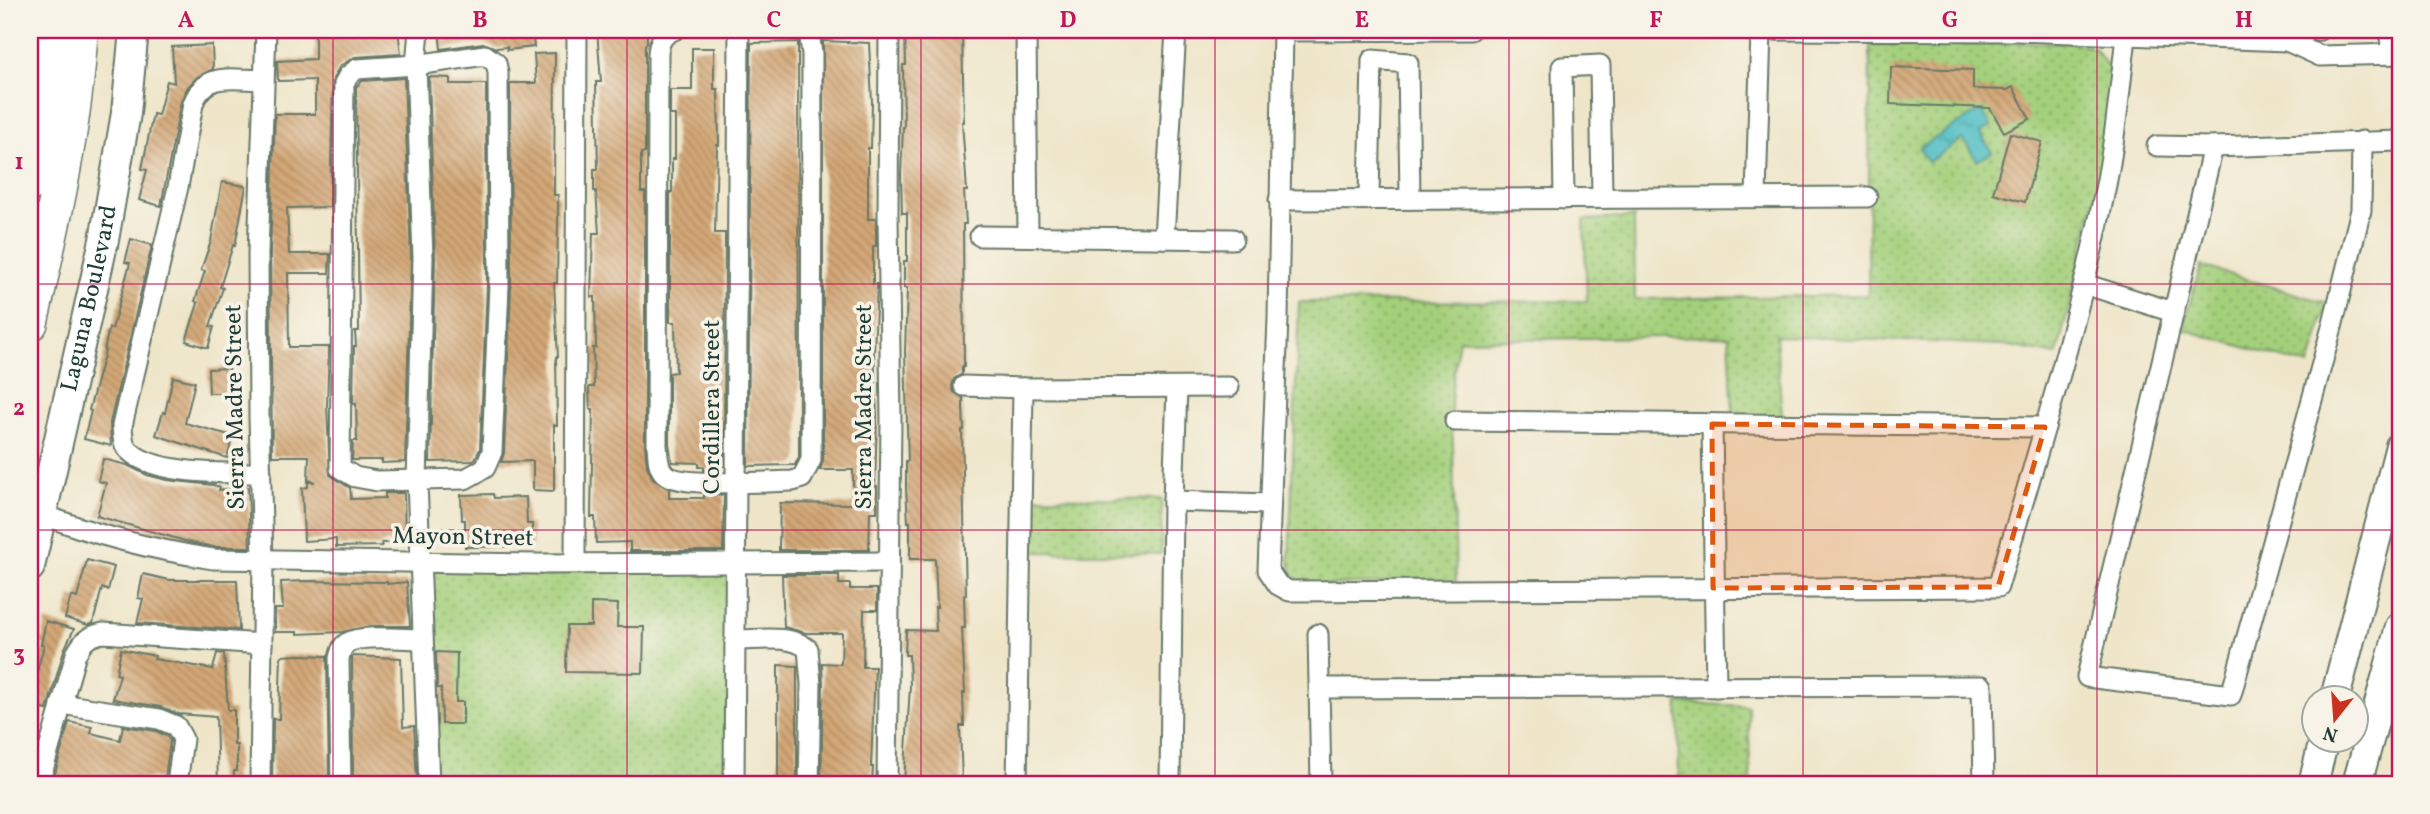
<svg xmlns="http://www.w3.org/2000/svg" width="2430" height="814" font-family="Vollkorn,serif">
	<style>
		.park { fill: url(#park-dots); stroke: #628658; stroke-width: 2 }
		.water { fill: url(#water-ripples); stroke: #377e7c; stroke-width: 2 }
		.building { fill: url(#building-back-hatch) }
		.lines { fill: none; stroke-linecap: round; stroke-linejoin: round }
		.street-casing { stroke: #687868; stroke-width: 23 }
		.secondary-casing { stroke: #687868; stroke-width: 32 }
		.highway-casing { stroke: #687868; stroke-width: 38 }
		.street { stroke: #fff; stroke-width: 19 }
		.secondary { stroke: #fff; stroke-width: 28 }
		.highway { stroke: #fff; stroke-width: 35 }
		.marked { fill: #de580e; fill-opacity: 0.2; stroke: #de580e; stroke-width: 5; stroke-dasharray: 14 9; stroke-linejoin: round }
		.grid { fill: none; stroke: #c2185b; stroke-width: 2; stroke-opacity: 0.55 }
		.labels { text-anchor: middle; dominant-baseline: central; stroke-width: 7; stroke-linejoin: round; paint-order: stroke }
		.street-label { font-size: 24px; fill: #1f3d34; stroke: #f7f3e8 }
		.neatline { fill: none; stroke: #c2185b; stroke-width: 2.5 }
		.grid-label { font-size: 23px; text-anchor: middle; font-weight: bold; fill: #c2185b }
	</style>
	<defs>
		<pattern id="park-dots" width="8" height="8" patternUnits="userSpaceOnUse" patternTransform="scale(1.75)"><rect width="8" height="8" fill="#a4d07c"/><path d="M2 2h.1M6 6h.1" fill="none" stroke="#85aa66" stroke-width="1.8" stroke-linecap="round"/></pattern>
		<pattern id="water-ripples" width="26" height="14" patternUnits="userSpaceOnUse" patternTransform="scale(1.75)"><rect width="26" height="14" fill="#4fbec4"/><path d="M2 4q2-2 4 0t4 0M15 11q2-2 4 0t4 0" fill="none" stroke="#419ca0"/></pattern>
		<pattern id="building-back-hatch" width="6" height="6" patternUnits="userSpaceOnUse" patternTransform="scale(1.75)"><rect width="6" height="6" fill="#d3a777"/><path d="M-1 5l2 2M0 0l6 6M5-1l2 2" fill="none" stroke="#ab8962"/></pattern>
	</defs>
	<rect width="100%" height="100%" fill="#f7f3e8"/>
	<filter id="ink" filterUnits="userSpaceOnUse"><feTurbulence type="fractalNoise" baseFrequency=".0143" numOctaves="2"/><feDisplacementMap in="SourceGraphic" scale="14" xChannelSelector="R" yChannelSelector="G"/><feConvolveMatrix kernelMatrix="1 2 1 2 8 2 1 2 1" color-interpolation-filters="sRGB"/></filter>
	<filter id="wash" filterUnits="userSpaceOnUse"><feTurbulence type="fractalNoise" baseFrequency=".00686" numOctaves="4" result="noise"/><feDisplacementMap in="SourceGraphic" scale="28" xChannelSelector="R" yChannelSelector="G"/><feGaussianBlur stdDeviation="1.57" result="paint"/><feColorMatrix in="noise" values="0 0 0 0 0 0 0 0 0 0 0 0 0 0 0 0 0 1.4 0 .05"/><feComposite in="paint" operator="in"/></filter>
	<g filter="url(#wash)">
		<rect width="100%" height="100%" fill="#efe6ca"/>
		<g class="park">
			<path d="M2070,42L2094,48L2111,71L2106,153L2057,355L2004,345L1776,336L1782,416H1733L1729,336L1459,340C1453,375 1448,408 1453,443L1456,582L1311,585L1293,577L1289,561L1299,302L1587,301L1584,220L1634,217L1635,299L1868,295L1870,45Z"/>
			<polygon points="2201,266 2328,303 2309,366 2182,329"/>
			<polygon points="1032,497 1162,499 1161,554 1031,552"/>
			<polygon points="426,569 732,569 729,784 434,784"/>
			<polygon points="1678,703 1748,706 1751,784 1679,784"/>
		</g>
		<polygon class="water" points="1981,110 1991,126 1980,133 1992,152 1977,161 1963,139 1928,162 1919,148"/>
		<g id="blocks">
			<g class="building">
				<polygon points="315,30 398,30 401,54 355,57 340,66 333,79 330,207 287,208 289,254 330,254 329,273 288,273 289,347 329,347 327,405 330,475 350,488 351,499 385,498 385,493 404,493 405,542 382,543 382,546 336,547 336,539 304,541 302,488 308,487 308,482 315,482 308,480 309,456 272,456 270,253 275,114 315,114 315,80 278,81 277,61 315,59"/>
				<polygon points="439,30 532,30 534,47 507,50 507,47 496,48 483,43 441,49"/>
				<polygon points="597,30 647,30 647,43 645,45 645,153 641,153 641,192 645,192 645,445 647,466 653,479 669,489 669,498 704,498 704,495 724,495 723,551 630,551 630,542 596,543 595,517 591,517 593,409 590,409 589,387 594,387 593,348 596,348 595,297 591,297 593,233 599,233 596,191 594,191 594,169 598,169 596,82 601,82"/>
				<polygon points="905,30 962,30 964,122 962,122 967,191 964,191 966,224 963,224 964,367 962,367 962,374 954,379 952,386 954,392 963,398 963,408 964,430 962,430 966,595 964,595 965,628 962,628 965,693 963,693 964,726 960,726 962,784 904,784 910,686 909,655 905,655 906,630 936,631 935,607 937,607 935,559 910,559 910,522 908,522 906,488 906,461 908,461 905,352 907,288 904,288 904,261 907,261 907,213 902,213 901,175 903,127 904,127 903,65 906,65"/>
				<polygon points="823,41 869,43 872,102 871,148 868,148 868,219 876,219 876,246 873,246 873,284 877,284 874,353 877,416 875,486 877,486 877,512 870,512 869,550 779,550 780,503 853,504 853,470 820,470 823,460"/>
				<polygon points="798,42 799,457 795,465 748,466 751,43"/>
				<polygon points="212,45 213,69 197,77 187,88 181,101 161,206 139,200 147,170 142,169 153,114 158,115 167,81 174,83 172,47"/>
				<polygon points="692,48 714,48 714,89 718,89 719,145 717,145 715,233 725,233 724,466 721,466 721,471 704,470 704,467 699,467 699,463 672,462 669,444 669,373 676,372 675,322 670,322 670,192 672,192 672,159 675,159 675,115 670,115 670,90 692,90"/>
				<polygon points="555,53 554,195 558,195 558,222 557,283 554,283 558,357 556,357 557,425 554,425 554,491 533,490 533,461 501,462 504,453 511,286 510,83 536,83 534,54"/>
				<polygon points="1891,67 1973,70 1973,89 2007,90 2013,87 2030,119 2004,132 1990,108 1890,104"/>
				<polygon points="429,77 450,78 450,84 486,84 487,285 480,449 475,459 472,461 430,462 435,258"/>
				<polygon points="404,78 411,258 405,462 382,463 382,460 352,460 353,441 357,441 356,403 353,404 354,346 356,346 355,331 359,331 356,87 362,81"/>
				<polygon points="2010,133 2042,142 2025,202 1993,193"/>
				<polygon points="222,182 246,186 235,246 233,245 220,287 223,288 210,326 214,327 208,348 186,341 198,303 195,301 205,271 201,270 211,241"/>
				<polygon points="131,239 152,245 110,423 111,446 84,439 91,411 89,410 105,351 104,351 109,328 112,329 130,263 125,262"/>
				<polygon points="229,368 229,393 209,393 208,369"/>
				<polygon points="173,377 195,382 185,423 233,436 227,458 156,435 163,412 165,413"/>
				<polygon points="103,459 127,465 147,475 167,480 213,485 220,487 219,490 248,487 250,547 214,547 189,542 97,516 106,483 98,481"/>
				<polygon points="493,494 494,498 526,497 527,524 532,524 532,546 465,547 465,520 462,520 461,495"/>
				<polygon points="87,560 114,567 108,590 102,588 93,623 88,625 65,618 71,596 77,598"/>
				<polygon points="143,574 169,580 237,580 239,630 137,623 143,599 138,598"/>
				<polygon points="782,575 839,575 839,584 850,584 850,589 877,589 877,610 864,610 863,667 875,667 871,767 873,767 872,784 821,784 823,684 822,663 841,664 842,633 806,633 784,627"/>
				<polygon points="307,581 387,582 387,584 407,582 410,626 371,626 342,632 297,634 297,632 275,632 275,609 283,609 281,582"/>
				<polygon points="591,603 618,604 617,627 644,627 643,673 566,672 567,626 591,626"/>
				<polygon points="46,621 74,629 64,650 47,710 30,706 30,692 32,682 34,683 44,645 41,644"/>
				<polygon points="121,649 155,656 154,659 213,669 217,653 224,654 228,710 234,710 234,745 237,745 237,771 234,771 234,784 218,784 216,717 179,714 161,707 113,699 120,675 116,674"/>
				<polygon points="436,652 457,653 456,702 463,702 463,724 442,724 441,688 437,688"/>
				<polygon points="301,655 327,656 329,782 272,784 273,719 279,719 281,656"/>
				<polygon points="352,656 401,658 403,727 414,726 417,784 353,784"/>
				<polygon points="778,665 797,666 797,784 778,784"/>
				<polygon points="69,722 92,727 91,733 120,740 123,726 156,731 167,736 170,741 165,779 151,778 131,784 67,784 53,781"/>
			</g>
		</g>
	</g>
	<g filter="url(#ink)">
		<use href="#blocks" fill-opacity="0" stroke="#687868" stroke-width="2"/>
		<g class="lines">
			<g class="street-casing">
				<g id="street">
					<polyline points="419,30 416,65 423,258 417,481 429,784"/>
					<path d="M674,30C662,35 659,42 658,54L657,445C658,454 657,464 663,472C676,489 769,481 793,481L802,478L811,460L812,54L809,32L805,30"/>
					<polyline points="1026,30 1028,236"/>
					<path d="M1283,30L1278,319L1268,570L1278,585L1289,591L1998,587C2037,454 2079,321 2106,185C2116,136 2120,86 2126,37"/>
					<polyline points="1746,30 2018,31 2287,41 2320,56 2400,54"/>
					<polyline points="2390,30 2391,54"/>
					<polyline points="1283,31 1471,30"/>
					<polyline points="2287,41 2311,30 2319,30"/>
					<polygon points="485,55 496,63 498,72 499,285 492,452 485,468 465,479 377,481 355,477 340,468 344,84 348,76 357,69 416,65"/>
					<polyline points="2157,146 2213,147 2400,141"/>
					<polyline points="2213,147 2087,677 2231,695 2332,327 2361,210 2362,141"/>
					<polyline points="1756,196 1761,30"/>
					<polyline points="1369,197 1372,60 1408,63 1410,199"/>
					<polyline points="1564,199 1562,67 1600,65 1602,198"/>
					<polyline points="1279,200 1867,197"/>
					<polyline points="980,236 1233,239"/>
					<polyline points="1164,238 1176,30"/>
					<polyline points="2084,284 2173,312"/>
					<polyline points="964,386 1023,388 1229,387"/>
					<polyline points="1455,421 2045,427"/>
					<polyline points="1712,424 1716,687"/>
					<path d="M261,473C229,473 147,476 126,447C122,441 123,433 122,426L178,187L193,104C205,70 234,80 264,80"/>
					<polyline points="1173,501 1269,504"/>
					<path d="M42,514C96,536 156,550 213,559L538,564L889,562"/>
					<polyline points="575,563 577,30"/>
					<polyline points="1318,634 1321,784"/>
					<path d="M736,640C758,640 791,634 808,649L811,684L809,784"/>
					<polyline points="1320,688 1982,686 1984,784"/>
					<polyline points="61,704 159,719 176,726 183,739 177,784"/>
					<path d="M39,784L76,654C83,641 88,636 103,633L262,644"/>
					<polyline points="260,784 263,560 259,417 258,253 266,30"/>
					<path d="M341,784L339,658C341,652 341,647 347,643C361,634 404,639 422,639"/>
					<polyline points="734,784 739,30"/>
					<polyline points="887,784 891,419 888,217 889,30"/>
					<polyline points="1017,784 1023,388"/>
					<polyline points="1170,784 1173,501 1177,388"/>
				</g>
			</g>
			<g class="secondary-casing">
				<g id="secondary">
					<path id="s1" d="M30,567L104,240L126,113L134,30"/>
					<polyline points="2335,698 2400,446"/>
					<polyline points="2313,784 2324,740"/>
					<polyline points="2357,784 2400,627"/>
				</g>
			</g>
			<g class="highway-casing">
				<g id="highway">
					<polyline points="30,183 36,152 50,30"/>
					<path d="M30,323C52,227 75,128 80,30"/>
				</g>
			</g>
			<use href="#street" class="street"/>
			<use href="#secondary" class="secondary"/>
			<use href="#highway" class="highway"/>
		</g>
	</g>
	<path class="marked" d="M1712,424L2045,427L1998,587L1713,588Z"/>
	<path class="grid" d="M333,30V784M627,30V784M921,30V784M1215,30V784M1509,30V784M1803,30V784M2097,30V784M30,284H2400M30,530H2400"/>
	<g class="labels">
		<g class="street-label">
			<text stroke="none"><textPath href="#s1" startOffset="275">Laguna Boulevard</textPath></text>
			<text transform="translate(236 407) rotate(-91)">Sierra Madre Street</text>
			<text transform="translate(713 407) rotate(-90)">Cordillera Street</text>
			<text transform="translate(865 407) rotate(-90)">Sierra Madre Street</text>
			<text transform="translate(463 538) rotate(1)">Mayon Street</text>
		</g>
	</g>
	<rect width="2430" height="814" fill="none" stroke="#f7f3e8" stroke-width="77"/>
	<g transform="translate(2335 719) rotate(197)"><circle r="33" fill="#f7f3e8" stroke="#a1aaa0" stroke-width="2"/>
	<path d="M0-5L12 26L0 18L-12 26Z" fill="#c8321e"/>
	<text y="-10" font-size="19" font-weight="bold" text-anchor="middle" fill="#1f3d34">N</text>
	</g>
	<rect x="38" y="38" width="2354" height="738" class="neatline"/>
	<g class="grid-label">
		<text x="186" y="27">A</text>
		<text x="480" y="27">B</text>
		<text x="774" y="27">C</text>
		<text x="1068" y="27">D</text>
		<text x="1362" y="27">E</text>
		<text x="1656" y="27">F</text>
		<text x="1950" y="27">G</text>
		<text x="2244" y="27">H</text>
		<text x="19" y="169">1</text>
		<text x="19" y="415">2</text>
		<text x="19" y="661">3</text>
	</g>
</svg>
